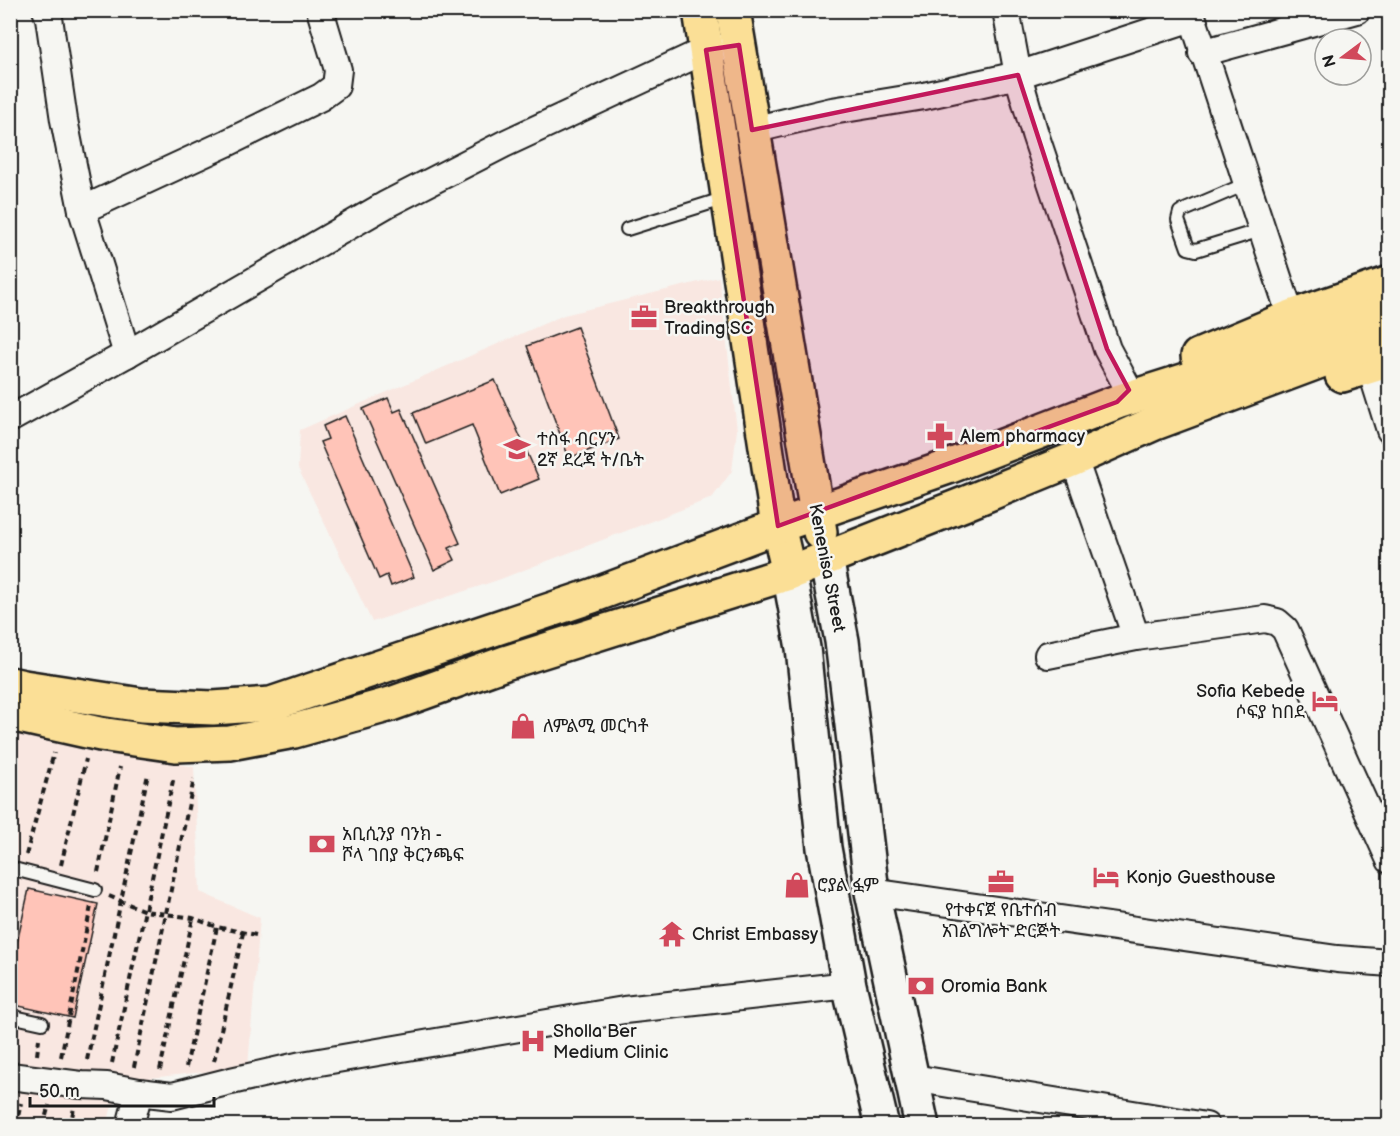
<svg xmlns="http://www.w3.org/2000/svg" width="1400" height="1136" font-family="'Balsamiq Sans','Noto Sans Ethiopic',sans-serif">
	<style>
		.built { fill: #f9e7e1 }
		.building { fill: #ffc4b8; stroke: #1c1c1c; stroke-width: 1.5 }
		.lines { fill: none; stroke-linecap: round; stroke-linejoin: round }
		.service-casing { stroke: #1c1c1c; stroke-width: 16 }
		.minor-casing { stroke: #1c1c1c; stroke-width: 30 }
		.secondary-casing { stroke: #1c1c1c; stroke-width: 38 }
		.primary-casing { stroke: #1c1c1c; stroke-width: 38 }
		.path { stroke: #1c1c1c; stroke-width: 4; stroke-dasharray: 6 4.5; stroke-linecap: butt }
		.service { stroke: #f6f6f2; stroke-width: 12 }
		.minor { stroke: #f6f6f2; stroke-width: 26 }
		.secondary { stroke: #f6f6f2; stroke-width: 33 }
		.primary { stroke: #fbdf96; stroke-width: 33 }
		.marked { fill: #c2185b; fill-opacity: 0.2; stroke: #c2185b; stroke-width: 4.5; stroke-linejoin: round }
		.labels { text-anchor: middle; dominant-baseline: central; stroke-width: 5; stroke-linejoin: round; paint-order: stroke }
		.poi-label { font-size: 18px; fill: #1c1c1c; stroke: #f6f6f2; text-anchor: start }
		.street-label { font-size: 18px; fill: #1c1c1c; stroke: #f6f6f2 }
	</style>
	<rect width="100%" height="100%" fill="#f6f6f2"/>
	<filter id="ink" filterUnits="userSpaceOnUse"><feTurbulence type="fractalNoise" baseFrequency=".0167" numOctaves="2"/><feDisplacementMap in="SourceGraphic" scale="12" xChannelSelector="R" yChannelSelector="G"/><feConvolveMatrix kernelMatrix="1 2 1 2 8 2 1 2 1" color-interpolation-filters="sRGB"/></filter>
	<g filter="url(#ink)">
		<g class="built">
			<polygon points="719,277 737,430 732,471 712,498 498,580 372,622 298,468 300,430 564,315"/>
			<polygon points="11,729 194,767 200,892 260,918 248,1067 132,1080 111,1109 107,1125 11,1126"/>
		</g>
		<g class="building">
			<polygon points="577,327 619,439 569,458 527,346"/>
			<polygon points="495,380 539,479 500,495 472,425 426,444 413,413"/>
			<polygon points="388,398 394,412 401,409 460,543 449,548 455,560 434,570 363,409"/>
			<polygon points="345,416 414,577 391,586 387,575 379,579 320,442 328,439 323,426"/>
			<polygon points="29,889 98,904 73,1018 10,1004 10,974"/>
		</g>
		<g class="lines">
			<g class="service-casing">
				<g id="service">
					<polyline points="1246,184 1180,212 1178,220 1188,248 1196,250 1261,230"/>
					<polyline points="627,229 726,198"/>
					<polyline points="10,868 95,890"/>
					<polyline points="10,1016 42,1023"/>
				</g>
			</g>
			<g class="minor-casing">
				<g id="minor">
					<polyline points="46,10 49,18 64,120 82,210 127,354"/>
					<polyline points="1006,10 1018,75 1035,134 1107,349 1129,390"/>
					<polyline points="1190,10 1291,317"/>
					<polyline points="1202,53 1357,10"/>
					<polyline points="752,130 832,111 924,96 1018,75 1192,18"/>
					<polyline points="82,210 227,143 321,97 336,86 338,70 320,10"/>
					<polyline points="1370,366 1390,430"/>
					<polyline points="10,419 127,354 387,204 504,144 706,50 722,48"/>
					<polyline points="1074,459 1136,637"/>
					<polyline points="1048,655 1136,637 1265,619 1277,622 1285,629 1390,860"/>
					<polyline points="872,892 1337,959 1390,963"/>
					<polyline points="10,1076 81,1085 107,1086 139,1092"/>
					<polyline points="913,1078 1206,1126"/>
					<polyline points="130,1126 139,1092 172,1096 231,1081 302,1065 624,1010 849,985"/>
				</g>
			</g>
			<g class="secondary-casing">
				<g id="secondary">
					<polyline points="826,558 842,641 872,892 922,1126"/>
					<polyline points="789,573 803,648 824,848 849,985 882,1126"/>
				</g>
			</g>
			<g class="primary-casing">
				<g id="primary">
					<polyline points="700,10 778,526 789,573"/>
					<polyline points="733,10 820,532"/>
					<polyline points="1198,356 1291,317 1390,283"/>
					<polyline points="1342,375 1390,360"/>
					<polyline points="10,684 24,687 141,705 213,708 271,704 401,660 592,596 778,526 948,467 1117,402 1293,346 1390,310"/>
					<polyline points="10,714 100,734 176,745 230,743 294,731 391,704 505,663 789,573 964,504 1074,459 1155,423 1390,335"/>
				</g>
			</g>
			<g class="path">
				<polyline points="10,766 16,743"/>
				<polyline points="26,855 54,753"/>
				<polyline points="61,865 86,759"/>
				<polyline points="98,872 120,767"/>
				<polyline points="109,896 145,911 193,918 217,927 256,935"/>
				<polyline points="37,1055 39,1039"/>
				<polyline points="61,1057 91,906"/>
				<polyline points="87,1060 148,774"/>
				<polyline points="214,1061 243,933"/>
				<polyline points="112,1063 174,776"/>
				<polyline points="134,1067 194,779"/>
				<polyline points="186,1067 217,927"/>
				<polyline points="160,1070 193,918"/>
				<polyline points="16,1126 21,1103"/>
				<polyline points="43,1126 49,1105"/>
				<polyline points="70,1126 74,1108"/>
			</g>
			<use href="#service" class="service"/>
			<use href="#minor" class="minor"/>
			<use href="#secondary" class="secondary"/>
			<use href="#primary" class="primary"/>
		</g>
	</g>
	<path class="marked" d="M739,45L752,130L1018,75L1107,349L1129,390L1117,402L778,526L706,50Z"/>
	<defs>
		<g id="office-bare" transform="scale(2.07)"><path d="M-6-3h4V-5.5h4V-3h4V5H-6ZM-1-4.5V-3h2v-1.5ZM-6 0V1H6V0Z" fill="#d1495b" stroke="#f6f6f2" stroke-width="2.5" paint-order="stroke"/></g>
		<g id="pharmacy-bare" transform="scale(2.07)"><path d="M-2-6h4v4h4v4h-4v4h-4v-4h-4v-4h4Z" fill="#d1495b" stroke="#f6f6f2" stroke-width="2.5" paint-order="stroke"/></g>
		<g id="school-bare" transform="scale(2.07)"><path d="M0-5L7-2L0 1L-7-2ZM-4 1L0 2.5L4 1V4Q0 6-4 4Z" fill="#d1495b" stroke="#f6f6f2" stroke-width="2.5" paint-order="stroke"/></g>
		<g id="hotel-bare" transform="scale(2.07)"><path d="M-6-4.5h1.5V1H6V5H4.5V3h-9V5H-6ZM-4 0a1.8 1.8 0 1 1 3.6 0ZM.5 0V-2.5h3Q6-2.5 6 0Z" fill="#d1495b" stroke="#f6f6f2" stroke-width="2.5" paint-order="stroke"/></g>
		<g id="shop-bare" transform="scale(2.07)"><path d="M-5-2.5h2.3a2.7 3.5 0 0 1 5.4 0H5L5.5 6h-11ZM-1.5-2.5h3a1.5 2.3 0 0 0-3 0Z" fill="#d1495b" stroke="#f6f6f2" stroke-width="2.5" paint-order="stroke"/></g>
		<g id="bank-bare" transform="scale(2.07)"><path d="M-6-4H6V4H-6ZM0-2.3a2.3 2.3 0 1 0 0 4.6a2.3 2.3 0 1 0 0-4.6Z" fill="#d1495b" stroke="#f6f6f2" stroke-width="2.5" paint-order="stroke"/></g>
		<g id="temple-bare" transform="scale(2.07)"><path d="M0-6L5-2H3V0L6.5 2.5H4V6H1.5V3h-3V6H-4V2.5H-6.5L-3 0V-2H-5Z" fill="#d1495b" stroke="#f6f6f2" stroke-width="2.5" paint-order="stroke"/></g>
		<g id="hospital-bare" transform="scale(2.07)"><path d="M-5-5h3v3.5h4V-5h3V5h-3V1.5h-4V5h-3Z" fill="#d1495b" stroke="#f6f6f2" stroke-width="2.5" paint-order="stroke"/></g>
	</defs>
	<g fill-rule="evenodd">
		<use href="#office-bare" x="644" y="317"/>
		<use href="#pharmacy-bare" x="940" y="436"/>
		<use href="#school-bare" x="517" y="449"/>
		<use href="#hotel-bare" x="1325" y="701"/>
		<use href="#shop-bare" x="523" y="726"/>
		<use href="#bank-bare" x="322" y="844"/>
		<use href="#hotel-bare" x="1106" y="877"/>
		<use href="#office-bare" x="1001" y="882"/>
		<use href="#shop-bare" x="797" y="885"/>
		<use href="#temple-bare" x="672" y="934"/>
		<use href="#bank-bare" x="921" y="986"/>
		<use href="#hospital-bare" x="533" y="1041"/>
	</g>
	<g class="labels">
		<g class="poi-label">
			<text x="664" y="307">Breakthrough<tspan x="664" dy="21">Trading SC</tspan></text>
			<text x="960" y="436">Alem pharmacy</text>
			<text x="537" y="439">ተስፋ ብርሃን<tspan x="537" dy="21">2ኛ ደረጃ ት/ቤት</tspan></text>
			<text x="1305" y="691" text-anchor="end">Sofia Kebede<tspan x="1305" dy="21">ሶፍያ ከበደ</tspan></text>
			<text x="543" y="726">ለምልሚ መርካቶ</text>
			<text x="342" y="834">አቢሲንያ ባንክ -<tspan x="342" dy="21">ሾላ ገበያ ቅርንጫፍ</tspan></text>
			<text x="1126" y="877">Konjo Guesthouse</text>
			<text x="817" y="885">ሮያል ፏም</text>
			<text x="1001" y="910" text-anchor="middle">የተቀናጀ የቤተሰብ<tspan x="1001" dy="21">አገልግሎት ድርጅት</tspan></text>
			<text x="692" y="934">Christ Embassy</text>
			<text x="941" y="986">Oromia Bank</text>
			<text x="553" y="1031">Sholla Ber<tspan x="553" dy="21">Medium Clinic</tspan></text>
		</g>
		<g class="street-label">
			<text transform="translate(827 568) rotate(79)">Kenenisa Street</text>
		</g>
	</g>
	<rect width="1400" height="1136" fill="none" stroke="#f6f6f2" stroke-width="36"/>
	<rect x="18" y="18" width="1364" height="1100" fill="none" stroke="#1c1c1c" stroke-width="2" filter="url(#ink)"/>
	<g transform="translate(1343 57) rotate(254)"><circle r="28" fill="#f6f6f2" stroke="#9f9f9c" stroke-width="1.5"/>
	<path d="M0-4.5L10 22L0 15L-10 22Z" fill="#d1495b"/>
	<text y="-9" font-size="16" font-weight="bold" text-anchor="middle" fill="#1c1c1c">N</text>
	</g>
	<path d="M30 1097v9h184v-9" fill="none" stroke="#1c1c1c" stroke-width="3"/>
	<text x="39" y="1097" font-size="18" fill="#1c1c1c" stroke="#f6f6f2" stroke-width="4.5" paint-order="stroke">50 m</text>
</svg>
